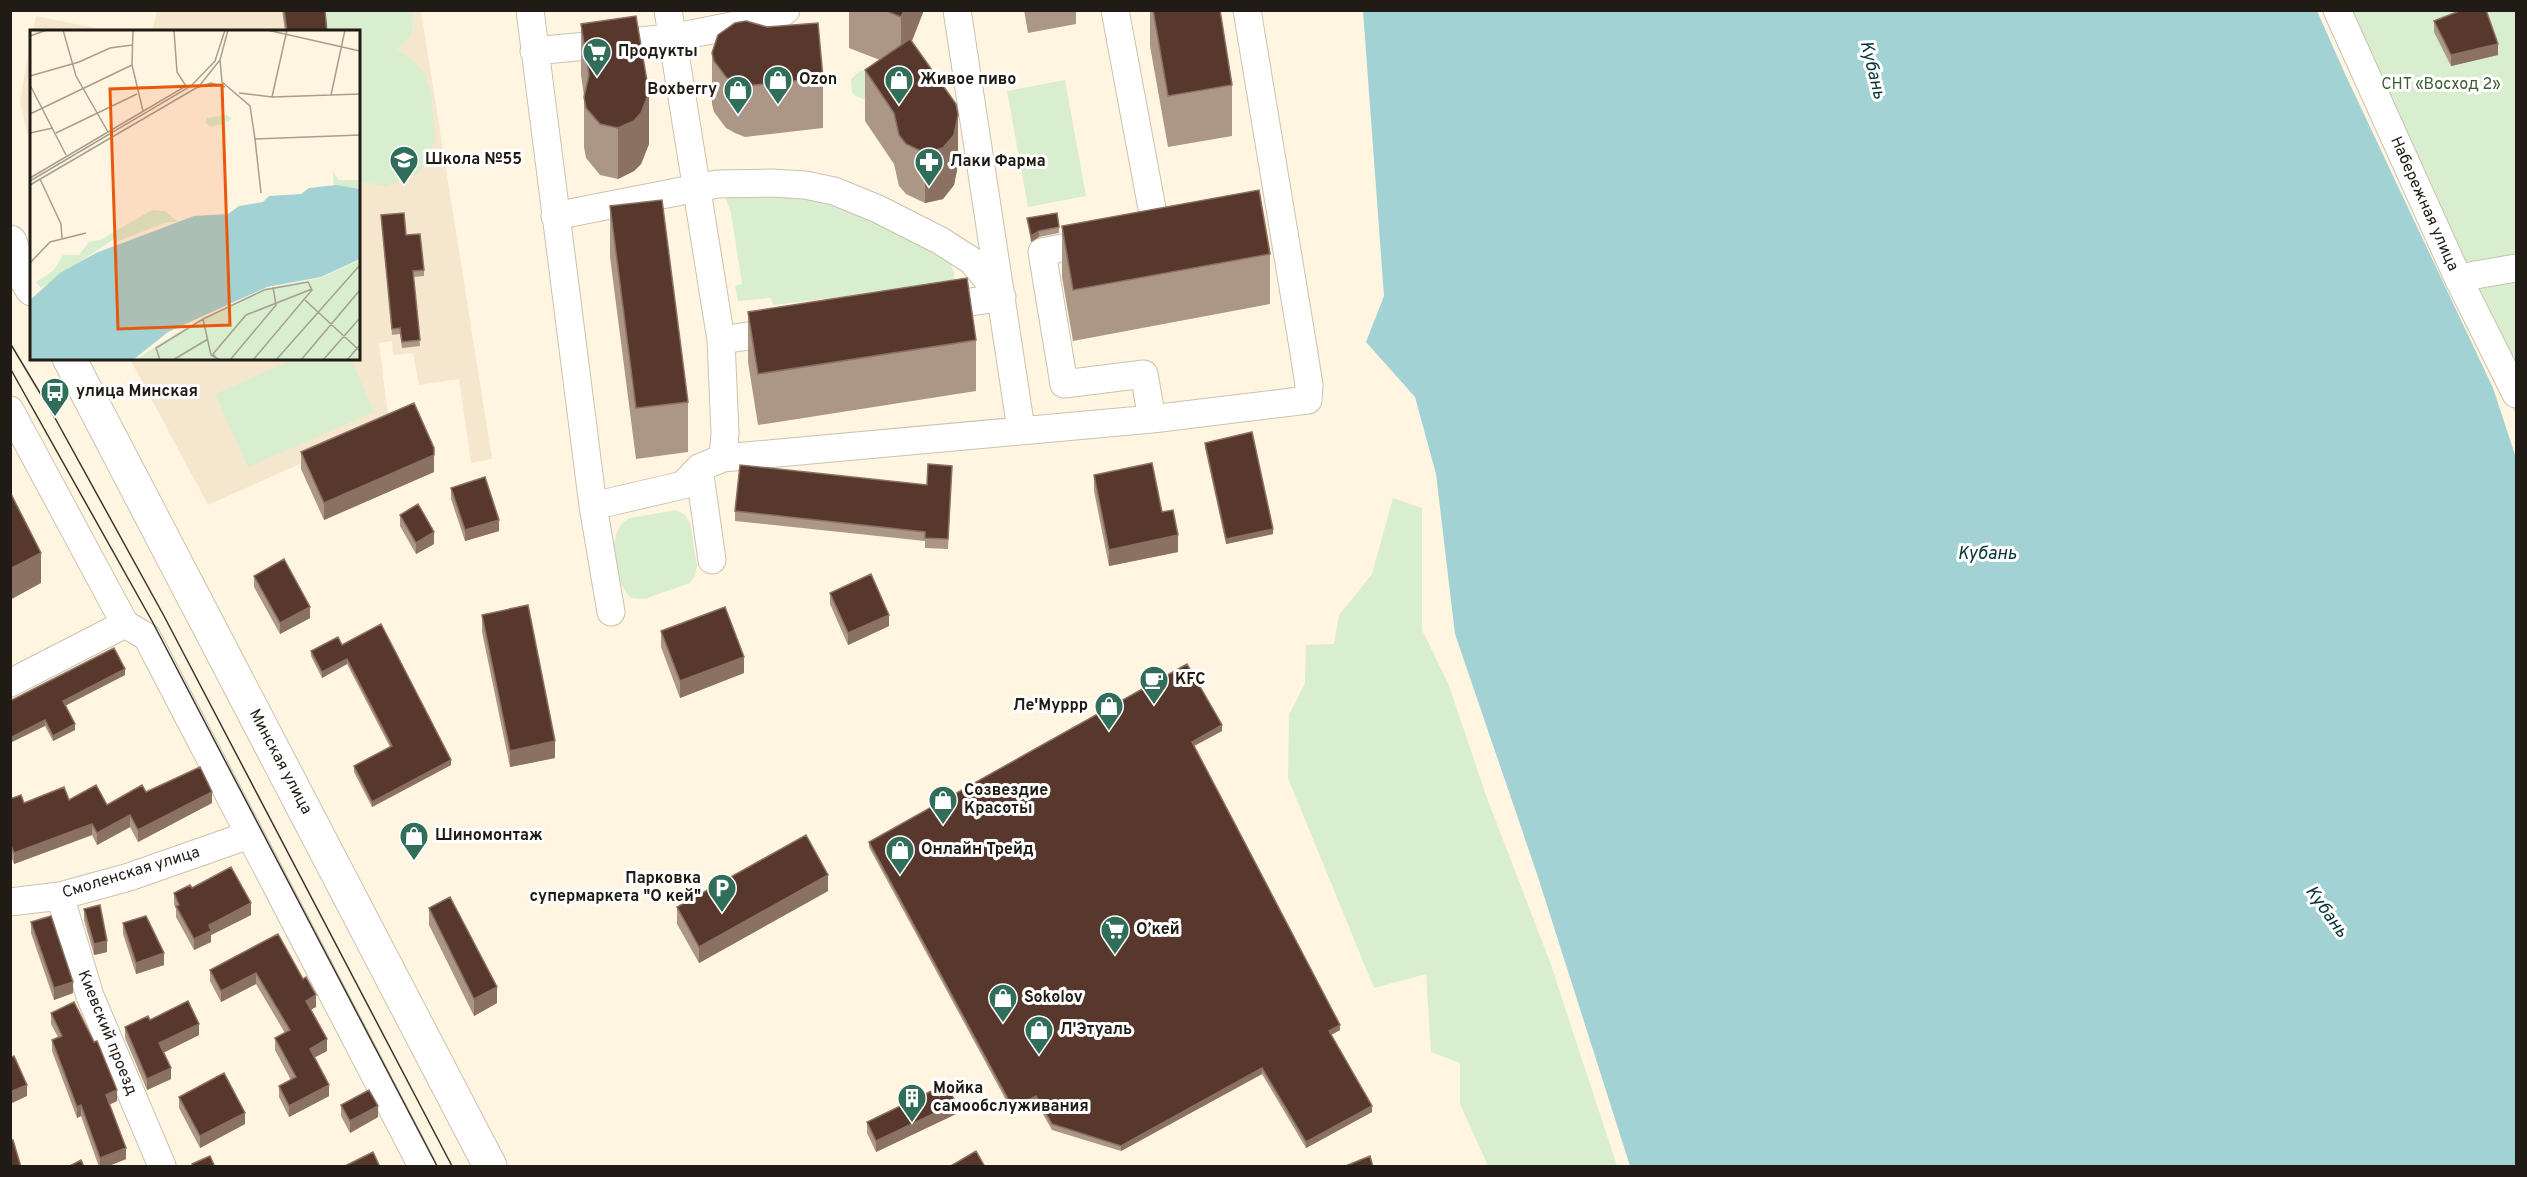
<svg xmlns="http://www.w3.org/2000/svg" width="2527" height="1177" viewBox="0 0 2527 1177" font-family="Overpass,sans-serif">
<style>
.built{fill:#f5e7cd}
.green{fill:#d8eecf}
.water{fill:#a2d2d3}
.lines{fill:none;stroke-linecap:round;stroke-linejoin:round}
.minor-casing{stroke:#cbc2af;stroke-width:29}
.major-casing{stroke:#cbc2af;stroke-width:35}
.minor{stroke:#fff;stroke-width:27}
.major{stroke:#fff;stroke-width:33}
.tram{stroke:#3b362e;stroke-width:1.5}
.wall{fill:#ac9686}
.shaded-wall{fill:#8a7162}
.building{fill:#58382c;stroke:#8a7162;stroke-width:1.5}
.labels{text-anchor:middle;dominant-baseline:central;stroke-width:6;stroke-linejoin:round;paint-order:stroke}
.poi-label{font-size:16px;font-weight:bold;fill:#201c15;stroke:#fff;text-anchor:start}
.park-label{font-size:16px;fill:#405f31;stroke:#fff}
.street-label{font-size:16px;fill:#201c15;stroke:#fff}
.water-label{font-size:18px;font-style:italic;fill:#043436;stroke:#fff}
.inset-road{fill:none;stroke:#a69e8f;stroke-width:1.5}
.view{fill:#e8590c;fill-opacity:0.15;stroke:#e8590c;stroke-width:3}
.inset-edge{fill:none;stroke:#201c15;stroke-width:3}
</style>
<rect width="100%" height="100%" fill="#fff5e1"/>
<path class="built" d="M157,11H421L492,459L471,463L459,379L419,385L413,353L393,355L392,341L379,343L389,424L208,505L130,359L358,358V32L152,31Z
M36,16L111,31H33Z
M31,39V150L20,101Z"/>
<path class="green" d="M324,11H414L411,37L396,49L410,58L424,71L431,91L435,141L419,173L386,186L359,181L358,32L327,31Z
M2325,11H2516V415L2440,259Z
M867,70V100L855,96L852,92L851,79L860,71Z
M1065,80L1086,196L1028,207L1007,91Z
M731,189L854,205L949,261L954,272V279L947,285L773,305L771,298L738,301L735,286L742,284L731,213L723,191Z
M297,358L351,359L374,412L248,467L215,394Z
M1393,498L1422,508V630L1448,683L1487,798L1550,962L1617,1166H1488L1460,1104V1063L1431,1052L1426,974L1374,988L1288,778L1289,715L1305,683L1306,645L1334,644L1339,615L1372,574Z
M677,510L685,515L690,523L697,566L695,576L690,583L644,599L631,598C614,583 604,528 630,518Z"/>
<path class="water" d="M1363,11H2317L2346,76L2493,388L2516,458V1166H1630L1538,877L1455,634L1436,474L1415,397L1366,342L1384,296Z"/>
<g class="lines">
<g class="minor-casing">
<path id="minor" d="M530,10L593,506L611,612
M668,10L721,340L725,433L723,458
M957,10L1021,429
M1115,10L1156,230
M2337,10L2458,278L2516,394
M534,51L671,38L777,17L786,10
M555,216L717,184L771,183L805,185L834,191L878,209L941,241L972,261L1002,297L934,308
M1098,241L1042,252L1064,384L1144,374L1152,419
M2458,278L2516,268
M721,340L783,331
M10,410L125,624L147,637L422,1166
M699,468L712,560
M593,506L683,485L699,468L723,458L1152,419L1308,400L1309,385L1303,347L1247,10
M10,683L125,624
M60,896L90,996L162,1166
M10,902L60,896L129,877L249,835"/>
</g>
<g class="major-casing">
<path id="major" d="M10,242L20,269L32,289
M69,358L490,1166"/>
</g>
<use href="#minor" class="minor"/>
<use href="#major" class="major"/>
<path class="tram" d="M10,343L55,418L164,616L452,1166
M10,368L152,621L437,1166"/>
</g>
<path class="wall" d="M282,10H325L327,32H285Z
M849,10H924L912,41L958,165L954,185L943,199L925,203L906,194L899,186L894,164L865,121V70L880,60L849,48Z
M1024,10H1076V24L1028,33Z
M1150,10H1220L1232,85V136L1168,147L1150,46Z
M2434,21L2498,55L2451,66L2434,32Z
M581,24L649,144L641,164L634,171L618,179L600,175L586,158L584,147V96L581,75Z
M712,53L823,78V128L745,137L735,133L726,128L714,112L712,104Z
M610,206L688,402V452L636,459L610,257Z
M381,215L406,235L424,270V276L413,277L420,346L402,348L400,334L392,335Z
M1027,218L1059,227V233L1039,237L1031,242Z
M1062,226L1270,254V304L1073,341L1062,277Z
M748,312L976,340V391L758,425L748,362Z
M1205,443L1273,534L1226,544L1205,448Z
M301,452L434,472L324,520L301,469Z
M952,466L948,549L925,548V541L735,521V511L927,485Z
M1094,475L1162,512L1178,552L1109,566L1094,491Z
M451,488L499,531L465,541L451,499Z
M400,515L434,544L416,554L400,526Z
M254,576L310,618L280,634L254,587Z
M830,593L889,626L848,645L830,604Z
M482,615L555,758L510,767L482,632Z
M661,631L744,673L680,698L661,647Z
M342,645L451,765L372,807L354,772V766L390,747L347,664L322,678L311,656V651Z
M125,675L66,705L75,730L53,741L45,726L10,701Z
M1222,731L1194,746L1340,1030L1331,1035L1372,1112L1306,1148L1262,1074L1121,1151L1052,1130L1036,1102L1013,1113L869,847V842Z
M146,792L212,803L138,842L130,827L97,845L92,835L14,864L10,854V799L24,803L69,800L107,805Z
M192,888L251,915L211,935V942L194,950L176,917V909L174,904V893Z
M828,891L699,963L677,924V907Z
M429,908L497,1003L474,1016L429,925Z
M84,909L107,952L94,955L84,920Z
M31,922L73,993L54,1000L31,933Z
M123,923L164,965L136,974L123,934Z
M278,934L316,1007L311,1009L327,1051L314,1057L329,1096L289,1117L279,1097V1086L291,1080L275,1050V1038L285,1033L256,984L221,1002L210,981V970Z
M51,1013L117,1101L109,1105L126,1159L106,1167H99L81,1116L77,1118L52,1051V1040L58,1037L51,1024Z
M150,1020L199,1035L164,1052L171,1079L147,1090L125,1038V1027Z
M179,1097L245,1124L200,1148L179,1108Z
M341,1105L378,1117L350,1133L341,1116Z
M956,1114L876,1152L867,1133V1122Z"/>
<path class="shaded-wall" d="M904,10H924L901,68V17Z
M2498,44V55L2451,66V55Z
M649,93V144L641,164L634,171L618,179V128Z
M958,115V165L954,185L943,199L925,203V153Z
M1039,231V237L1031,242V236Z
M434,455V472L324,520V503Z
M499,520V531L465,541V530Z
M1273,529V534L1226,544V539Z
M434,532V544L416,554V543Z
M1178,535V552L1109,566V550Z
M41,553V583L10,600V569Z
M310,607V618L280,634V623Z
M889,615V626L848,645V633Z
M744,657V673L680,698V681Z
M347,659V664L322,678V672Z
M125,669V675L63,707V701Z
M45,720V726L10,743V738Z
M75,724V730L53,741V736Z
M1222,725V731L1192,747V742Z
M555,741V758L510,767V751Z
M451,760V765L372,807V802Z
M212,792V803L138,842V830Z
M130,815V827L97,845V833Z
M92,824V835L14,864V853Z
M828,875V891L699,963V947Z
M251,903V915L211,935V942L194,950V939L209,925Z
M107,941V952L94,955V944Z
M164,953V965L136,974V963Z
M256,973V984L221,1002V991Z
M73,982V993L54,1000V988Z
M497,987V1003L474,1016V999Z
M316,995V1007L306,1012V1001Z
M199,1024V1035L159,1055V1043Z
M1340,1025V1030L1329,1036V1031Z
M327,1039V1051L310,1060V1049Z
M171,1068V1079L147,1090V1079Z
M1262,1068V1074L1121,1151V1146Z
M27,1085V1096L10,1104V1092Z
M329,1085V1096L289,1117V1106Z
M117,1090V1101L106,1106V1095Z
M1036,1096V1102L1013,1113V1108Z
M956,1103V1114L876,1152V1141Z
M81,1105V1116L77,1118V1107Z
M378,1106V1117L350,1133V1121Z
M1372,1106V1112L1306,1148V1142Z
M245,1113V1124L200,1148V1136Z
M126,1148V1159L106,1167H100V1158Z"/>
<path class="building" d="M284,10H325L327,32H287Z
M884,10H904L901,17Z
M1153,10H1220L1232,85L1168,96Z
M2462,10H2486L2498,44L2451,55L2434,21Z
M636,16L649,93L641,113L634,121L618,128L600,124L586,108L584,97L589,75L581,24Z
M746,21L767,27L818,23L823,78L745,86L735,83L726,77L714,61L712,53L718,35L735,23Z
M910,39L956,104L958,115L954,135L943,148L925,153L906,144L899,135L894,113L865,70Z
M1259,190L1270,254L1073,290L1062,226Z
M662,200L688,402L636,408L610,206Z
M404,213L406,235L420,234L424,270L413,271L420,340L402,342L400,328L392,329L381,215Z
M1057,213L1059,227L1039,231L1031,236L1027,218Z
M967,278L976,340L758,374L748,312Z
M414,403L434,448V455L324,503L301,452Z
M1252,432L1273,529L1226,539L1205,443Z
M1152,463L1162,512L1173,510L1178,535L1109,550L1094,475Z
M928,464L952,466L948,539L925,538V532L735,511L740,465L927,485Z
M485,477L499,520L465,530L451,488Z
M10,492L41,553L10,569Z
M418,504L434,532L416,543L400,515Z
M284,559L310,607L280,623L254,576Z
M871,574L889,615L848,633L830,593Z
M528,605L555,741L510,751L482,615Z
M725,607L744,657L680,681L661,631Z
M381,624L451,760L372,802L354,766L392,746L347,659L322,672L311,651L338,637L342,645Z
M114,648L125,669L63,701L75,724L53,736L45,720L10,738V701Z
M1187,664L1222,725L1192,742L1340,1025L1329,1031L1372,1106L1306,1142L1262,1068L1121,1146L1052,1124L1036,1096L1013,1108L869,842Z
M200,767L212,792L138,830L130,815L97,833L92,824L14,853L10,843V799L21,795L24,803L64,787L69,800L96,785L107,805L142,785L146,792Z
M806,835L828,875L699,947L677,907Z
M231,867L251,903L209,925L211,931L194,939L176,906L179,905L174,893L190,885L192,888Z
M450,897L497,987L474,999L429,908Z
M100,905L107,941L94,944L84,909Z
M51,916L73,982L54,988L31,922Z
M146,916L164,953L136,963L123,923Z
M278,934L303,979L306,977L316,995L306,1001L327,1039L310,1049L329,1085L289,1106L279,1086L296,1077L275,1038L290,1030L256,973L221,991L210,970Z
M188,1001L199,1024L159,1043L171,1068L147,1079L125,1027L148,1016L150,1020Z
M74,1002L94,1042L97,1041L117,1090L106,1095L126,1148L100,1158L81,1105L77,1107L52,1040L62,1036L51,1013Z
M14,1056L27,1085L10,1092V1058Z
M224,1073L245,1113L200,1136L179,1097Z
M946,1084L956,1103L876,1141L867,1122Z
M369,1090L378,1106L350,1121L341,1105Z
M10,1140H13L21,1167H10Z
M976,1151L985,1167H949Z
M373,1152L380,1167H343Z
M210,1156L215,1167H193L192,1164Z
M1370,1156L1373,1167H1343Z
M81,1160L84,1167H68Z"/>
<defs>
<g id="supermarket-pin" transform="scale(1.5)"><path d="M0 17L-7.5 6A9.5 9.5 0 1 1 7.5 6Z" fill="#306e5a" stroke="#fff"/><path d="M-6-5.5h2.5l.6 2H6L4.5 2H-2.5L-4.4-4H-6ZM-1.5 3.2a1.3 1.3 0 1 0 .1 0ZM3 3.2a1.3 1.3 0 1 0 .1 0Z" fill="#fff"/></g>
<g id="shop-pin" transform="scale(1.5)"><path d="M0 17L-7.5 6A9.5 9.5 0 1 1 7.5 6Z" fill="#306e5a" stroke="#fff"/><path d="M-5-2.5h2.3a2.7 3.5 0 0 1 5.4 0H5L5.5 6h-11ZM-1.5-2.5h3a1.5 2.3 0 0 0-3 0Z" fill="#fff"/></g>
<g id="school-pin" transform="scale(1.5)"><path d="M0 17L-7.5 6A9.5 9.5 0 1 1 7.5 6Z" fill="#306e5a" stroke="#fff"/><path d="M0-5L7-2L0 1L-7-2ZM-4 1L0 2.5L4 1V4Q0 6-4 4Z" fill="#fff"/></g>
<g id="pharmacy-pin" transform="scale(1.5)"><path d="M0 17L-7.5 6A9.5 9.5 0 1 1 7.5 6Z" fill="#306e5a" stroke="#fff"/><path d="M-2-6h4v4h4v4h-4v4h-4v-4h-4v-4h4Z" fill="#fff"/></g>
<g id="bus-pin" transform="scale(1.5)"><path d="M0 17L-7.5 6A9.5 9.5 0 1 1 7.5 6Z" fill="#306e5a" stroke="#fff"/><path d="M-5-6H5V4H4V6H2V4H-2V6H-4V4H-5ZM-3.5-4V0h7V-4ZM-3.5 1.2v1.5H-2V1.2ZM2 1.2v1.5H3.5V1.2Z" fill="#fff"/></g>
<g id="cafe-pin" transform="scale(1.5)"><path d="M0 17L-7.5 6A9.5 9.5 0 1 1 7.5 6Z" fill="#306e5a" stroke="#fff"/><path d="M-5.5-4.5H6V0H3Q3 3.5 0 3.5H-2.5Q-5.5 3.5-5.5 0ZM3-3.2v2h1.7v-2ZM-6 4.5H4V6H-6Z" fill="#fff"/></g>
<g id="parking-pin" transform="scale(1.5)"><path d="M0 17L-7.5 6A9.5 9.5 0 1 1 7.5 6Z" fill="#306e5a" stroke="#fff"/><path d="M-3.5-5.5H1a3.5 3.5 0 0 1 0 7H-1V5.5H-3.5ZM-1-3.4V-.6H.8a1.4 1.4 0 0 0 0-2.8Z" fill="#fff"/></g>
<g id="building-pin" transform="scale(1.5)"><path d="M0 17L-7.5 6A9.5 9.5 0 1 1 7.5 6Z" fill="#306e5a" stroke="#fff"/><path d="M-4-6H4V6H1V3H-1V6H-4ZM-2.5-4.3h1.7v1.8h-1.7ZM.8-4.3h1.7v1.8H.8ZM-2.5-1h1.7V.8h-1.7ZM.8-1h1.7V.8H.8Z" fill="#fff"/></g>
</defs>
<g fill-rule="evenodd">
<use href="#supermarket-pin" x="597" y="52"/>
<use href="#shop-pin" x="778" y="80"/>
<use href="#shop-pin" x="899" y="80"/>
<use href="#shop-pin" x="738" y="90"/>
<use href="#school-pin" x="404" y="160"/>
<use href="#pharmacy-pin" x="929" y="162"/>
<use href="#bus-pin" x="55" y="392"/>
<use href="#cafe-pin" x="1154" y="680"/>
<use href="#shop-pin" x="1109" y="706"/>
<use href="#shop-pin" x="943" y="800"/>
<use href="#shop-pin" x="414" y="836"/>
<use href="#shop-pin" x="900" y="850"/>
<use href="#parking-pin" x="722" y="888"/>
<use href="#supermarket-pin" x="1115" y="930"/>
<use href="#shop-pin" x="1003" y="998"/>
<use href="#shop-pin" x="1039" y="1030"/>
<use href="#building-pin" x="912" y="1098"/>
</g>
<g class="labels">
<g class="poi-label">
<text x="618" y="52">Продукты</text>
<text x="799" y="80">Ozon</text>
<text x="920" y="80">Живое пиво</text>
<text x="717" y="90" text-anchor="end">Boxberry</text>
<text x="425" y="160">Школа №55</text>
<text x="950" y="162">Лаки Фарма</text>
<text x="76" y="392">улица Минская</text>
<text x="1175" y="680">KFC</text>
<text x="1088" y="706" text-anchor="end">Ле'Муррр</text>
<text x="964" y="791">Созвездие<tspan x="964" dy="18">Красоты</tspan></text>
<text x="435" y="836">Шиномонтаж</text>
<text x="921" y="850">Онлайн Трейд</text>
<text x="701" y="879" text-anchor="end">Парковка<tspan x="701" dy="18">супермаркета "О кей"</tspan></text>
<text x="1136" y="930">О’кей</text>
<text x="1024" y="998">Sokolov</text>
<text x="1060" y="1030">Л'Этуаль</text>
<text x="933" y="1089">Мойка<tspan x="933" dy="18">самообслуживания</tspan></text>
</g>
<g class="park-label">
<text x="2441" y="85">СНТ «Восход 2»</text>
</g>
<g class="street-label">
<text transform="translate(2424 204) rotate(66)">Набережная улица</text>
<text transform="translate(280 762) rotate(62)">Минская улица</text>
<text transform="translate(131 873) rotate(-17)">Смоленская улица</text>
<text transform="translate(107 1033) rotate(68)">Киевский проезд</text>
</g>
<g class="water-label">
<text transform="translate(1872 70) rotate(76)">Кубань</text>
<text x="1987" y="554">Кубань</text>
<text transform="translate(2326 912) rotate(54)">Кубань</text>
</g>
</g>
<g transform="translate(30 30)">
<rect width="330" height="330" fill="#fff5e1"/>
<path d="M197,85L202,89L193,94L180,97L175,92L177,88ZM303,142L309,150H330V158L304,157ZM122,180L135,181L148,192H137L86,212L84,209L11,258L6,252L24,240L33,225H49L59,212L70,210ZM330,230V330H105L145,304L236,258L291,248Z" fill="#d8eecf"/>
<path d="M306,155L330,159V229L291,247L237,257L138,302L103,330H0V270L30,243L66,223L164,186L198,184L209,176L233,172L239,166L271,164L279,158Z" fill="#a2d2d3"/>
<path class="inset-road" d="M33,0L46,46L78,102M103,0L102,35L113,81M237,0L330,21M0,6L17,0M190,30L192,52L220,76L225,109L330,105M0,46L49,32L80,18L102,15M0,55L36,125M170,55L190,30L198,0M209,63L242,67L330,64M301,65L315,0M242,67L257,0M0,84L102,35M0,103L23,98M26,103L107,64M225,109L231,163M0,148L156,56L147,42L144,0M10,149L31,194L32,208M0,151L161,56L185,31L195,0M0,155L166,58L181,53L195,57M0,233L20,212L56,203M275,270L330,321M173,289L181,325L190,330M186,328L183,324L216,285L282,259M130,330L126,318L173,289L234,260L278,252L282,260L223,330M143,330L178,309M200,330L246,275L243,257M246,330L330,235M271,330L330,260M293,330L330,288M317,330L330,315"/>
<path class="view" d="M192,55L200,295L88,299L80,59Z"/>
<rect width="330" height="330" class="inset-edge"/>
</g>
<rect width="2527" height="1177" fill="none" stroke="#201c15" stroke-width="24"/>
</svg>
